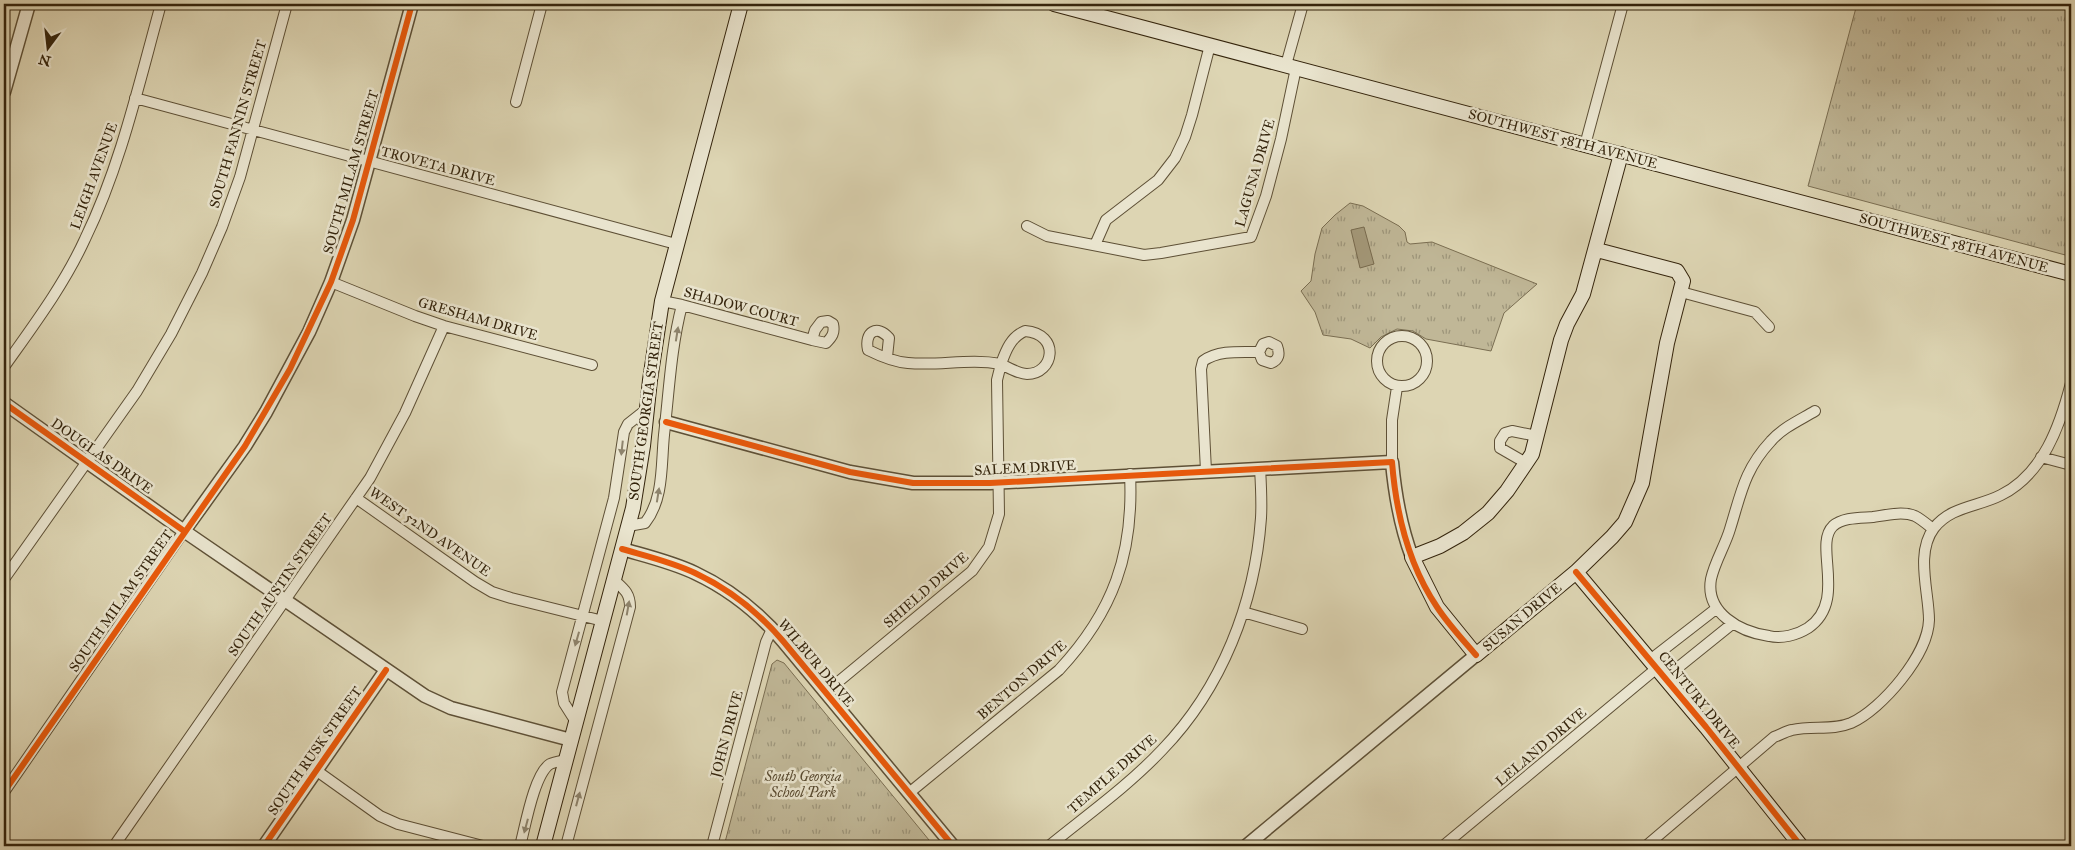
<svg xmlns="http://www.w3.org/2000/svg" width="2075" height="850" viewBox="0 0 2075 850" font-family="'IM FELL Great Primer',serif">
<style>
.park{fill:url(#park-tufts);stroke:#7a6e52}
.water{fill:#a4997a;stroke:#776a4e}
.lines{fill:none;stroke-linecap:round;stroke-linejoin:round}
.minor-casing{stroke:#5e5036;stroke-width:12}
.tertiary-casing{stroke:#5e5036;stroke-width:15}
.secondary-casing{stroke:#34240c;stroke-width:16}
.minor{stroke:#e9e4ce;stroke-width:10}
.tertiary{stroke:#e9e4ce;stroke-width:12}
.secondary{stroke:#e9e4ce;stroke-width:14}
.cycleway-casing{stroke:#e9e4ce;stroke-width:9}
.cycleway{stroke:#e8590c;stroke-width:6}
.oneway{fill:#8e846d}
.labels{text-anchor:middle;dominant-baseline:central;stroke-width:5;stroke-linejoin:round;paint-order:stroke}
.street-label{font-size:14px;fill:#34240c;stroke:#e9e4ce}
.park-label{font-size:14px;font-style:italic;fill:#57492f;stroke:#e9e4ce}
</style>
<defs>
<pattern id="park-tufts" width="24" height="20" patternUnits="userSpaceOnUse" patternTransform="scale(1.25)"><rect width="24" height="20" fill="#c0b797"/><path d="M3 7l-1-3M5 7V3M7 7l1-3M15 17l-1-3M17 17v-4M19 17l1-3" fill="none" stroke="#9d957a"/></pattern>
</defs>
<rect width="100%" height="100%" fill="#ddd5b3"/>
<filter id="stains"><feTurbulence type="fractalNoise" baseFrequency=".004" numOctaves="4"/><feColorMatrix values="0 0 0 0 .2 0 0 0 0 .09 0 0 0 0 .02 0 0 0 .5 -.17"/></filter>
<radialGradient id="worn" r=".72"><stop offset=".6" stop-color="#630" stop-opacity="0"/><stop offset="1" stop-color="#630" stop-opacity=".3"/></radialGradient>
<path class="park" d="M1857,4H2071V247L2069,256L1808,186Z
M1350,203L1363,206L1399,226L1405,232L1407,242L1410,244L1432,242L1537,284L1504,313L1491,351L1426,339L1413,331L1397,329L1381,337L1370,348L1351,339L1323,335L1315,312L1301,291L1311,281L1315,254L1322,228L1335,215Z
M777,660L784,663L929,840L921,846H724L772,664Z"/>
<path class="water" d="M1364,227L1374,264L1360,268L1351,230Z"/>
<g class="lines">
<g class="minor-casing">
<path id="minor" d="M1286,65L1303,4
M135,98L676,244
M516,102L542,4
M1585,145L1623,4
M1027,226L1047,236L1144,255L1161,253L1251,237L1266,196L1281,139L1296,68
M1095,245L1106,220L1158,180L1175,158L1185,137L1192,115L1210,45
M331,282L415,316L444,326L592,365
M1681,292L1755,312L1769,327
M662,301L682,305L812,340L826,343C832,337 835,333 833,324L828,321L821,322L815,330L812,340
M1025,331C1061,334 1054,374 1027,374C1019,374 1009,368 1001,364C1006,350 1011,337 1025,331Z
M1377 361a25 25 0 1 1 50 0a25 25 0 1 1-50 0Z
M4,367C33,326 64,285 85,239C121,165 139,83 161,4
M1815,411C1800,420 1782,428 1771,441C1744,470 1741,494 1730,529C1725,546 1715,561 1711,579C1705,613 1740,632 1769,636C1782,639 1797,635 1808,628C1848,601 1813,545 1833,526C1843,517 1861,518 1873,517C1886,515 1903,511 1915,516C1921,519 1928,525 1933,529
M2041,457L2071,465
M1392,462V420L1397,387
M1526,463L1500,448V441L1505,433L1512,431L1537,436
M1206,471L1201,369L1203,361C1219,350 1239,352 1259,352L1262,360L1271,363C1279,360 1280,354 1277,346L1269,342L1263,344L1259,352
M356,498L475,582L492,592L511,598L603,621
M628,526L645,523C664,499 661,465 664,435C669,392 671,347 682,305
M4,579L137,391L171,334L202,273L222,227L240,177L287,4
M1243,612L1302,629
M1650,660L1717,608
M1665,678L1732,624
M826,692L972,571L989,547L999,514L997,380L1001,364C969,358 940,366 908,363C895,362 880,356 868,350C864,332 877,324 889,338L887,357
M576,722L564,703L562,692L614,498L624,432L628,424L647,409
M317,771L380,816L398,824L483,846
M4,792L184,531
M909,793L1059,670C1113,612 1134,554 1130,474
M114,846L370,478L405,413L444,326
M520,846C525,828 534,774 550,764C554,762 561,761 566,760
M566,846L630,607C630,593 624,589 614,580
M712,846L766,642L772,629
M1049,846C1087,815 1128,786 1162,750C1222,688 1255,603 1261,518C1262,501 1261,485 1260,468
M1443,846L1657,668
M1646,846L1774,737C1780,735 1786,731 1792,730C1812,725 1832,731 1851,723C1882,709 1928,655 1929,620C1929,592 1915,553 1934,528C1951,506 1978,507 2001,495C2043,474 2060,426 2071,383"/>
</g>
<g class="tertiary-casing">
<path id="tertiary" d="M4,92L29,4
M4,403L184,531L425,696L451,708L571,740
M666,422L850,472L913,483H990L1392,462C1395,495 1400,525 1412,557
M184,531L245,446L266,412L309,332L331,282L353,220L412,4
M622,549C646,556 672,562 695,573C729,589 759,613 783,641L953,846
M264,846L386,670
M1246,846L1476,655"/>
</g>
<g class="secondary-casing">
<path id="secondary" d="M1054,4L2071,274
M1597,250L1677,271L1683,281L1667,343L1642,483L1625,522L1612,537L1576,572L1476,655L1437,607L1412,557L1440,546L1463,533L1488,513L1507,491L1526,463L1532,454L1561,340L1567,324L1583,294L1621,154
M1576,572L1706,727L1801,846
M543,846L633,508L643,446L650,380L662,301L741,4"/>
</g>
<use href="#minor" class="minor"/>
<use href="#tertiary" class="tertiary"/>
<use href="#secondary" class="secondary"/>
<g class="cycleway-casing">
<path id="cycleway" d="M4,403L184,531
M666,422L850,472L913,483H990L1392,462C1396,513 1408,564 1437,607C1448,624 1463,640 1476,655
M622,549C646,556 672,562 695,573C729,589 759,613 783,641L953,846
M1576,572L1706,727L1801,846
M4,792L245,446L290,369L331,282L353,220L412,4
M264,846L386,670"/>
</g>
<use href="#cycleway" class="cycleway"/>
</g>
<defs><path id="oneway-solid" d="M-6-.8H1V-3.2L6.5 0L1 3.2V.8H-6Z" transform="scale(1.25)"/></defs>
<g class="oneway">
<use href="#oneway-solid" transform="translate(677 334) rotate(-81)"/>
<use href="#oneway-solid" transform="translate(622 448) rotate(96)"/>
<use href="#oneway-solid" transform="translate(658 495) rotate(-81)"/>
<use href="#oneway-solid" transform="translate(628 608) rotate(-80)"/>
<use href="#oneway-solid" transform="translate(577 639) rotate(106)"/>
<use href="#oneway-solid" transform="translate(578 799) rotate(-75)"/>
<use href="#oneway-solid" transform="translate(526 826) rotate(105)"/>
</g>
<g class="labels">
<g class="street-label">
<text transform="translate(238 124) rotate(-74)">SOUTH FANNIN STREET</text>
<text transform="translate(1563 139) rotate(15)">SOUTHWEST 58TH AVENUE</text>
<text transform="translate(438 166) rotate(15)">TROVETA DRIVE</text>
<text transform="translate(351 172) rotate(-74)">SOUTH MILAM STREET</text>
<text transform="translate(1255 173) rotate(-74)">LAGUNA DRIVE</text>
<text transform="translate(94 176) rotate(-70)">LEIGH AVENUE</text>
<text transform="translate(1954 243) rotate(15)">SOUTHWEST 58TH AVENUE</text>
<text transform="translate(741 307) rotate(15)">SHADOW COURT</text>
<text transform="translate(478 319) rotate(16)">GRESHAM DRIVE</text>
<text transform="translate(646 411) rotate(-82)">SOUTH GEORGIA STREET</text>
<text transform="translate(102 456) rotate(35)">DOUGLAS DRIVE</text>
<text transform="translate(1025 468) rotate(-3)">SALEM DRIVE</text>
<text transform="translate(430 532) rotate(35)">WEST 52ND AVENUE</text>
<text transform="translate(280 585) rotate(-55)">SOUTH AUSTIN STREET</text>
<text transform="translate(926 590) rotate(-41)">SHIELD DRIVE</text>
<text transform="translate(121 601) rotate(-55)">SOUTH MILAM STREET</text>
<text transform="translate(1522 617) rotate(-40)">SUSAN DRIVE</text>
<text transform="translate(816 663) rotate(50)">WILBUR DRIVE</text>
<text transform="translate(1022 680) rotate(-41)">BENTON DRIVE</text>
<text transform="translate(1699 700) rotate(51)">CENTURY DRIVE</text>
<text transform="translate(727 734) rotate(-75)">JOHN DRIVE</text>
<text transform="translate(1541 747) rotate(-40)">LELAND DRIVE</text>
<text transform="translate(315 751) rotate(-55)">SOUTH RUSK STREET</text>
<text transform="translate(1112 774) rotate(-41)">TEMPLE DRIVE</text>
</g>
<g class="park-label">
<text x="803" y="776">South Georgia<tspan x="803" dy="16">School Park</tspan></text>
</g>
</g>
<rect width="2075" height="850" fill="none" stroke="#ddd5b3" stroke-width="20"/>
<rect x="5" y="5" width="2065" height="840" fill="none" stroke="#34240c" stroke-width="2.5"/>
<rect x="10" y="10" width="2055" height="830" fill="none" stroke="#34240c"/>
<g transform="translate(48 48) rotate(195)" stroke="#e9e4ce" stroke-width="4" paint-order="stroke">
<path d="M0-4L9 19L0 12L-9 19Z" fill="#34240c"/>
<text y="-8" font-size="14" font-weight="bold" text-anchor="middle" fill="#34240c">N</text>
</g>
<rect width="100%" height="100%" filter="url(#stains)"/>
<rect width="100%" height="100%" fill="url(#worn)"/>
</svg>
